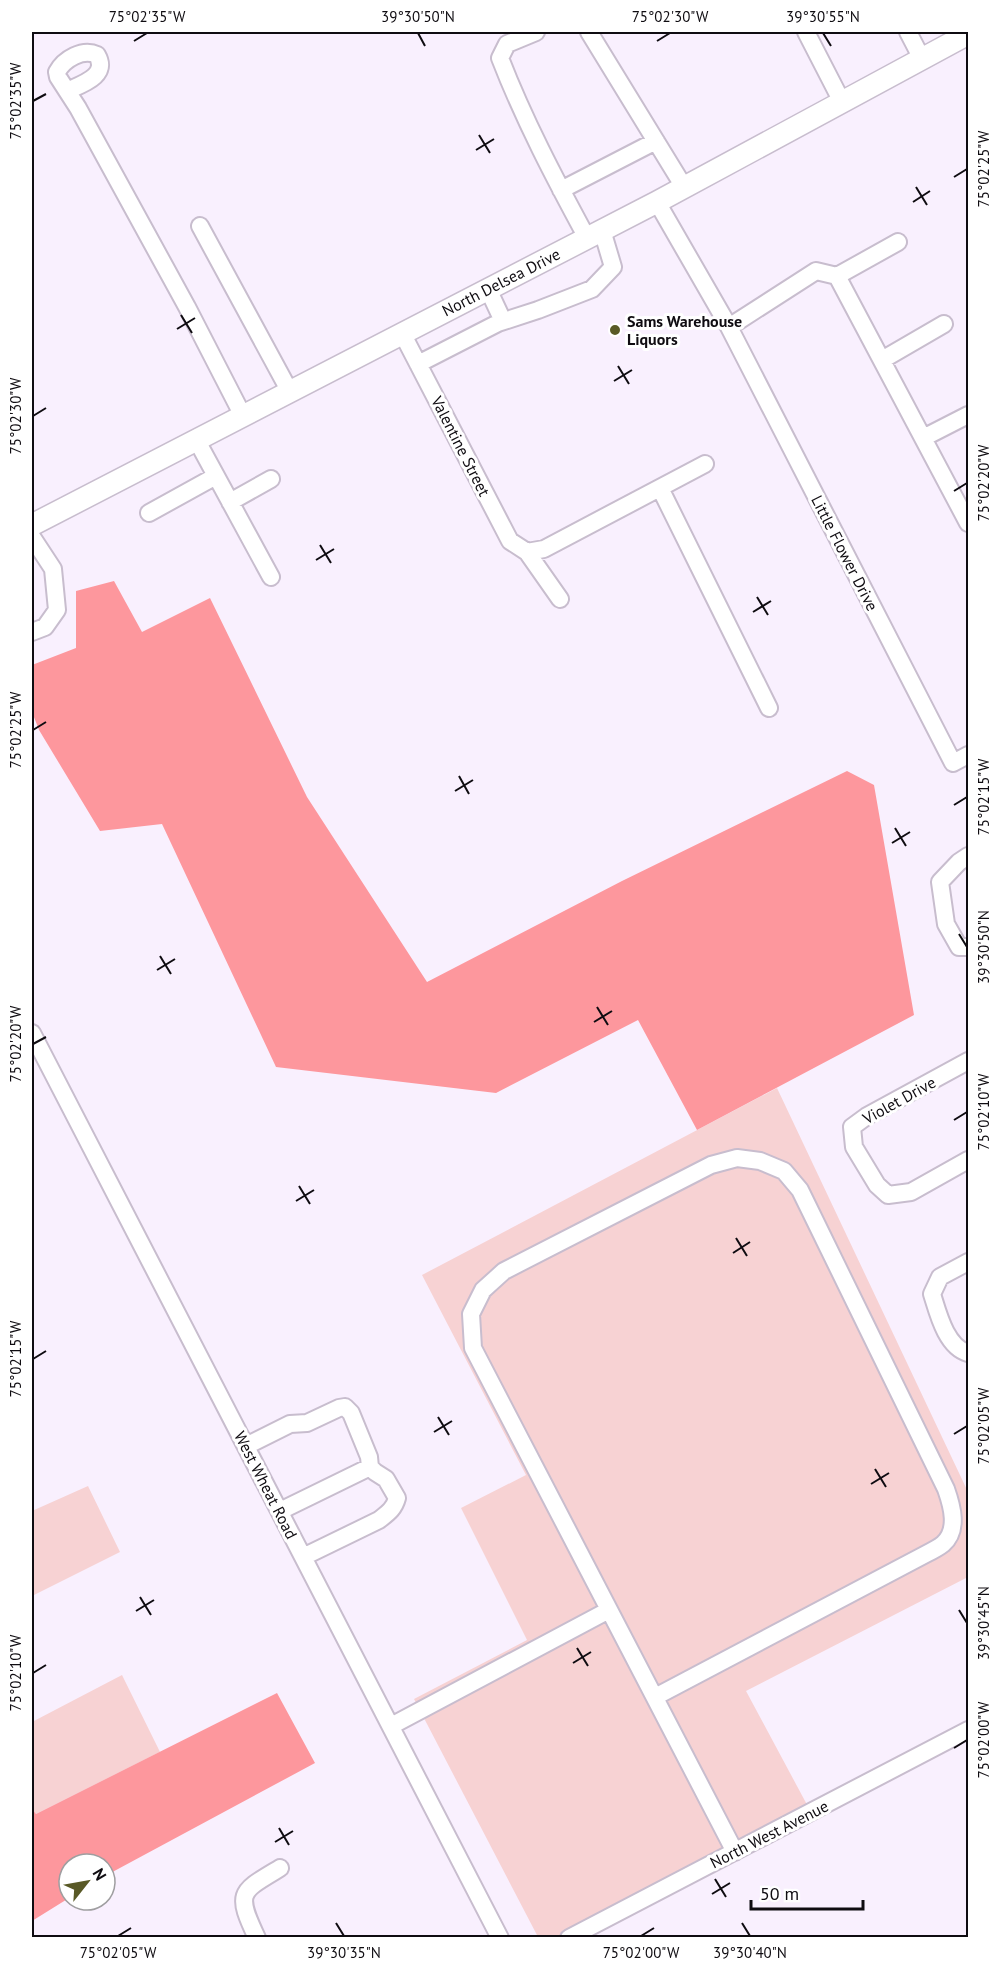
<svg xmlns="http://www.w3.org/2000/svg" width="1000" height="1969" viewBox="0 0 1000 1969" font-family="'PT Sans',sans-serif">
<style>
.green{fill:#f7d2d3}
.forest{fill:#fd979d}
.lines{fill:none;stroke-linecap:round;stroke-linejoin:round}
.minor-casing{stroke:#c8bdce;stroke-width:20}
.major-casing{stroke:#c8bdce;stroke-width:24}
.minor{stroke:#fff;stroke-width:16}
.major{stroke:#fff;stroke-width:21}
.ticks{fill:none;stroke:#0f0c11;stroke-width:2}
.poi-dot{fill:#595926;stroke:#fff;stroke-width:2}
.labels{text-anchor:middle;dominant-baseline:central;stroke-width:6;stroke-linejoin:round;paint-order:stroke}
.street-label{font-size:16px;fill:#0f0c11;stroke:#fff}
.poi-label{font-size:16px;font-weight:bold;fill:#0f0c11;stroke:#fff;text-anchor:start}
.neatline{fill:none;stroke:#0f0c11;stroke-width:2}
.ticks-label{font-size:15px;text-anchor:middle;fill:#0f0c11}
</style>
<rect width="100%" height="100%" fill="#f9f0fe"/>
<path class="green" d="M777,1088L968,1492V1577L746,1691L812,1814L574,1937H538L414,1699L527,1640L461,1508L526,1475L422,1275Z
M88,1486L120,1552L32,1596V1511Z
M122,1675L160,1752L36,1814L32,1809V1722Z"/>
<path class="forest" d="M114,581L142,632L210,598L307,797L427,982L622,881L847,771L874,785L914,1015L697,1130L638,1020L496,1093L276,1067L162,824L100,831L39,730L32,712V665L76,648V591Z
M277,1693L315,1763L105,1876V1864H69V1898L32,1921V1809L36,1814Z"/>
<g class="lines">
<g class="minor-casing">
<path id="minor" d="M536,32L507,44L500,58C524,120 555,179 587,238
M589,32L684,187
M806,32L842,102
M908,32L922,59
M67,91C82,84 109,76 97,55C83,48 64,59 57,72L58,77L78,108L187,307L243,416
M561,190L656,141
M657,202L729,327L953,763L968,755
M200,226L290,392
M837,276L898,242
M488,289L503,321
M729,327L816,271L837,276L968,523
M402,333L510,541L527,552L544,549L705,464
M882,360L944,324
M418,364L498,323L538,310L592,289L613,267L602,230
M923,438L968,415
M196,439L271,577
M660,488L769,708
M230,502L271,479
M149,513L216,476
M32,537L53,569L57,610L45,627L32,632
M527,552L560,599
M968,856L959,862L940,882L946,924L959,947H968
M32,1033L500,1938
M968,1061L867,1116L852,1127L854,1147L877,1185L888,1195L911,1192L968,1160
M968,1262L940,1277L932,1294C938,1313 946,1347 968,1353
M246,1446L290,1424L307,1423L339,1408L345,1407L351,1413L369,1457L370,1467L375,1472L386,1479L397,1498C394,1509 388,1513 379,1520L303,1557
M280,1511L370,1467
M655,1697L926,1554C932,1551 938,1548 943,1544C959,1530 952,1506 946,1489L800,1190L784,1171L760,1161L737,1158L711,1165L504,1271L483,1290L471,1314L473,1348L735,1852
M391,1726L609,1610
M257,1938C235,1892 240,1892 280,1868
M569,1938L968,1730"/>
</g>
<g class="major-casing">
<path id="major" d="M32,525L657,202L968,34"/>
</g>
<use href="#minor" class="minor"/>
<use href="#major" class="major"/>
</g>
<path class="ticks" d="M418,33L425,46M823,33L831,46M134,41L147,33M657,41L670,33M33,101L46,94M479,135L490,153M476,150L494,139M954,177L967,169M916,187L927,205M913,202L930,191M181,315L192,333M177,329L195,318M618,366L629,384M614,381L632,370M33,416L46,408M954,491L967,483M320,545L331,563M316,560L334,549M757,597L768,615M753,612L771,601M33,730L46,722M459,776L469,794M455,791L473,780M954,805L967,797M895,828L906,846M892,843L910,832M959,934L967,947M160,956L171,974M157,970L175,959M597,1007L608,1025M594,1022L612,1011M33,1044L46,1037M954,1120L967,1112M299,1186L310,1204M296,1201L314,1190M736,1238L747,1256M733,1253L750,1242M33,1359L46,1351M438,1417L449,1435M434,1432L452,1421M954,1434L967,1426M875,1469L886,1487M871,1484L889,1473M140,1597L151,1615M959,1610L967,1623M136,1611L154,1600M577,1648L588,1666M573,1663L591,1652M33,1673L46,1665M954,1748L967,1740M279,1828L289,1845M275,1842L293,1831M715,1879L726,1897M712,1894L730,1883M336,1923L344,1936M742,1923L750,1936M118,1936L131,1928M641,1936L654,1928"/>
<circle class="poi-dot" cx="615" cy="330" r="6"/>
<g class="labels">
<g class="street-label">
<text transform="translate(501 282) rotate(-27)">North Delsea Drive</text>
<text transform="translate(461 446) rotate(63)">Valentine Street</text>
<text transform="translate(845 553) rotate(63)">Little Flower Drive</text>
<text transform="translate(899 1100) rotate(-29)">Violet Drive</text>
<text transform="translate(266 1485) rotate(63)">West Wheat Road</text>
<text transform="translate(769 1834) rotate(-27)">North West Avenue</text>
</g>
<g class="poi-label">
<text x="627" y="321">Sams Warehouse<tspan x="627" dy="18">Liquors</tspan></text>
</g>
</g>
<rect width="1000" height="1969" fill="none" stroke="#ffffff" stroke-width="66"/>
<g transform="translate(87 1882) rotate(59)"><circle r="28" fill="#ffffff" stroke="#9f9ea0" stroke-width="1.5"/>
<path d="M0-4.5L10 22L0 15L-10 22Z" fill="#595926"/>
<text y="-9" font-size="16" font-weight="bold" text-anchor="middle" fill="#0f0c11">N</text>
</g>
<path d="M751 1900v9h112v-9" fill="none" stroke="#0f0c11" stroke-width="3"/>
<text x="760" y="1900" font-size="18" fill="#0f0c11" stroke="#ffffff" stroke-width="4.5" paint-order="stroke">50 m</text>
<rect x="33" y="33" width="934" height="1903" class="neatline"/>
<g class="ticks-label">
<text x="147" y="22">75°02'35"W</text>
<text x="418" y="22">39°30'50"N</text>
<text x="670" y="22">75°02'30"W</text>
<text x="823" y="22">39°30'55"N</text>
<text transform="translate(16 101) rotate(-90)" y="5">75°02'35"W</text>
<text transform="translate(984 169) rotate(-90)" y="5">75°02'25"W</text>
<text transform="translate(16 416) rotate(-90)" y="5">75°02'30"W</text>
<text transform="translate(984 483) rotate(-90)" y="5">75°02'20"W</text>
<text transform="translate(16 730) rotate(-90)" y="5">75°02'25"W</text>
<text transform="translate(984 797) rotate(-90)" y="5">75°02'15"W</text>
<text transform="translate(984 947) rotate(-90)" y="5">39°30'50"N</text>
<text transform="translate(16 1044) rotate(-90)" y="5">75°02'20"W</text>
<text transform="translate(984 1112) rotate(-90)" y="5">75°02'10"W</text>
<text transform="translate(16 1359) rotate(-90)" y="5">75°02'15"W</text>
<text transform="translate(984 1426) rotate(-90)" y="5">75°02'05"W</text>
<text transform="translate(984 1623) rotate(-90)" y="5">39°30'45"N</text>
<text transform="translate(16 1673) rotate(-90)" y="5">75°02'10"W</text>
<text transform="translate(984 1740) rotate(-90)" y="5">75°02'00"W</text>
<text x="118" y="1958">75°02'05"W</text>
<text x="344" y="1958">39°30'35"N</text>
<text x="641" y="1958">75°02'00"W</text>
<text x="750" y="1958">39°30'40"N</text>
</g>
</svg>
